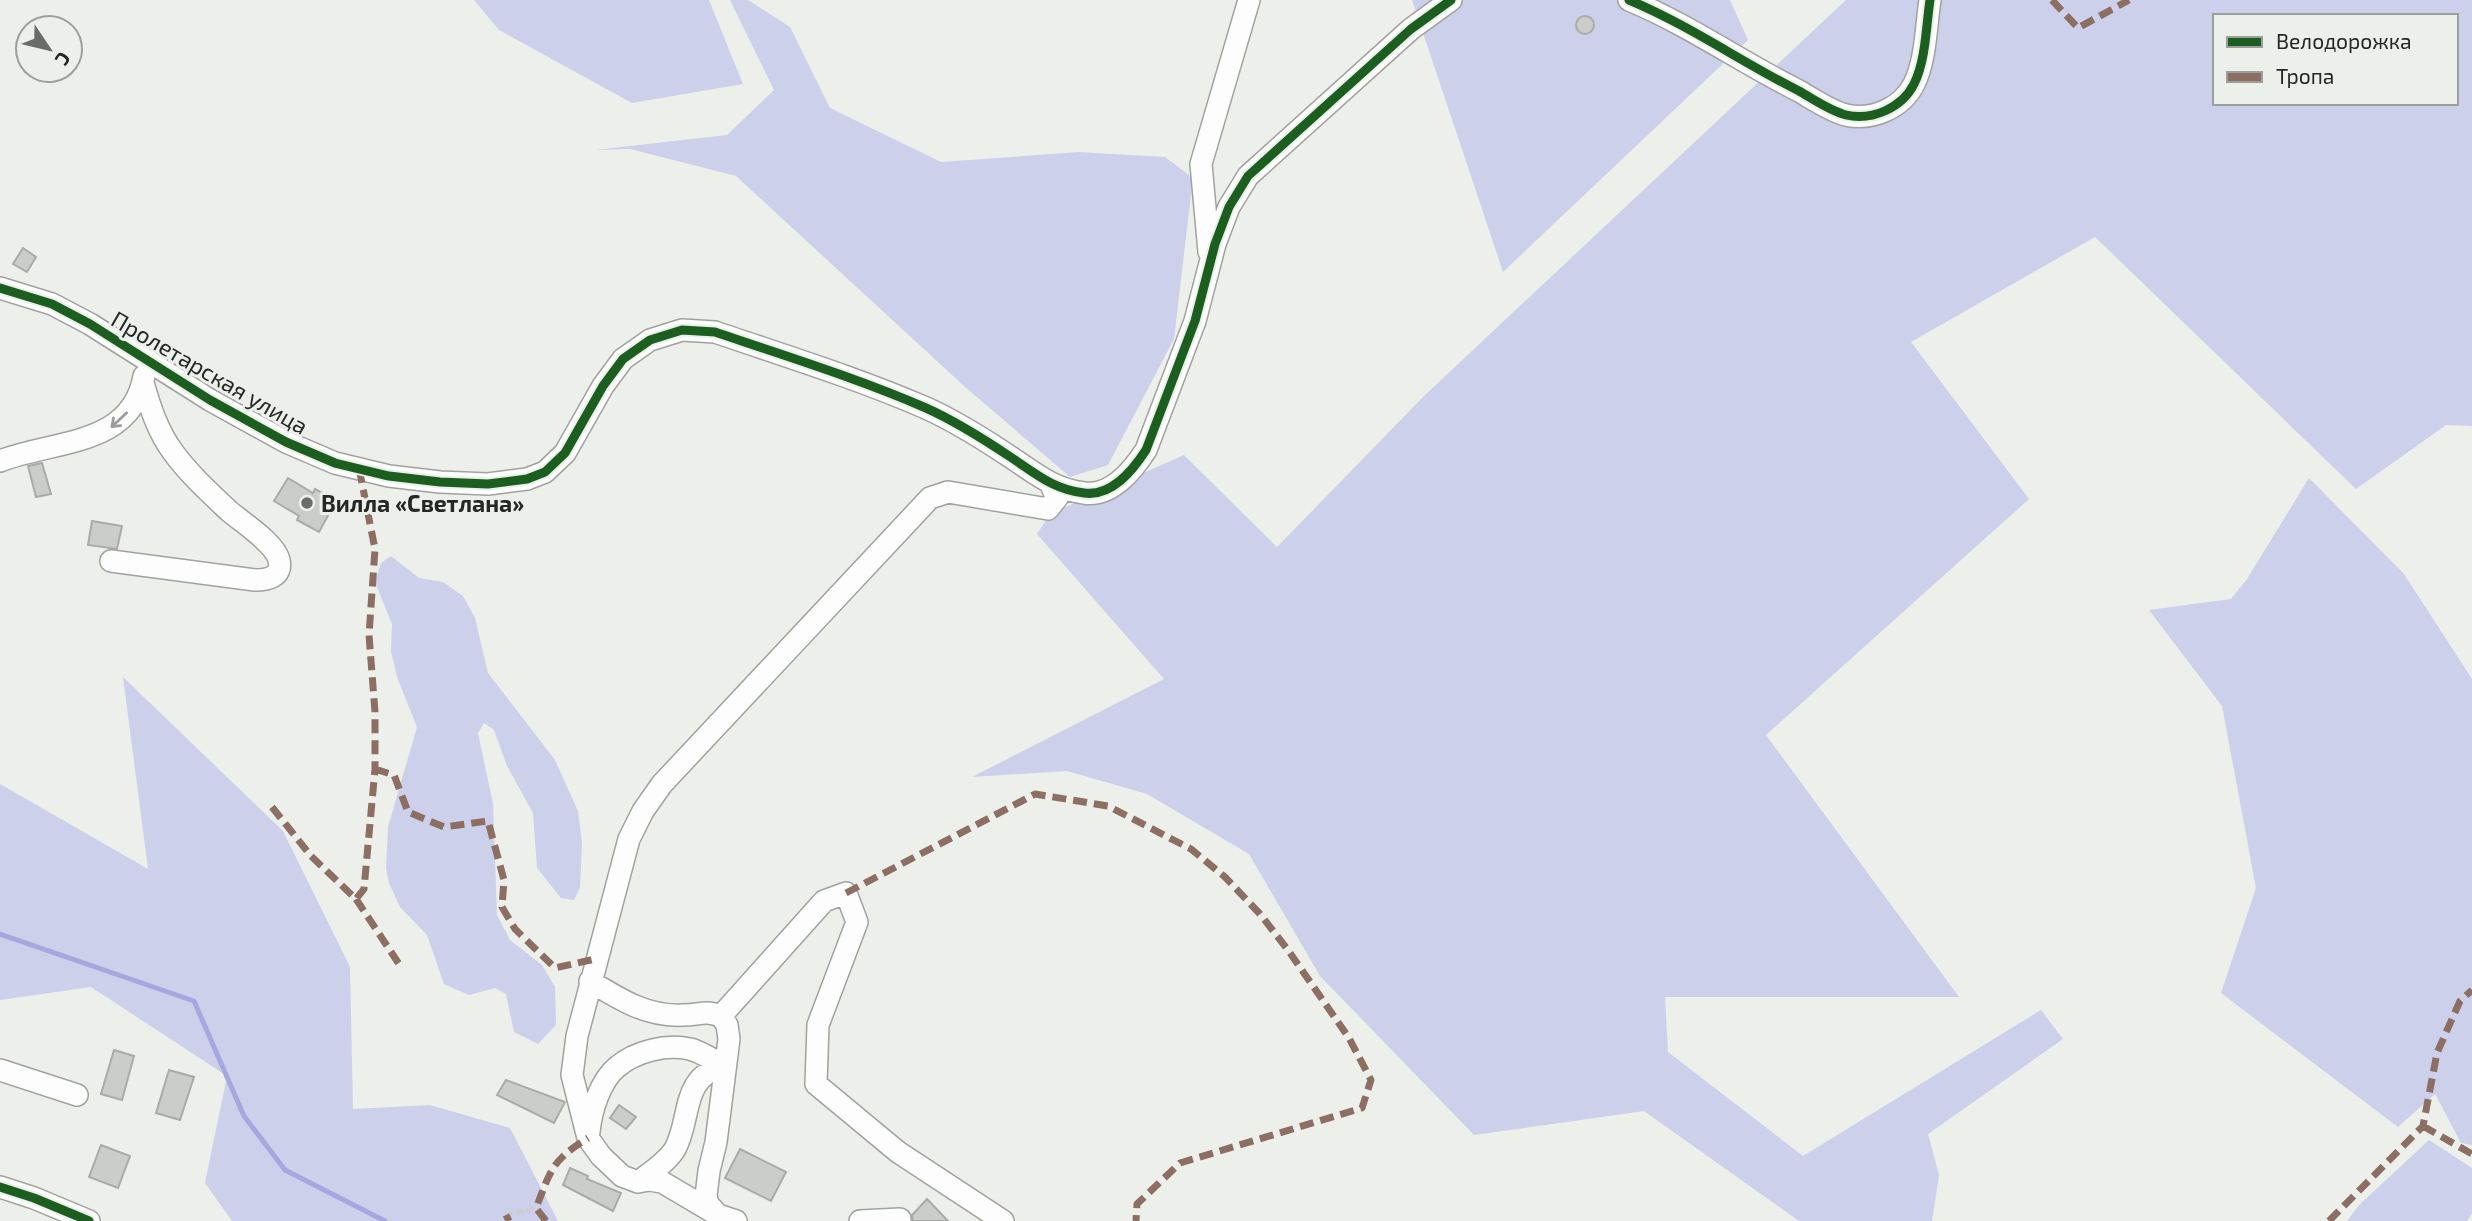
<svg xmlns="http://www.w3.org/2000/svg" width="2472" height="1221" viewBox="0 0 2472 1221" font-family="'Exo 2',sans-serif">
<style>
.green{fill:#cdd0ea;fill-rule:evenodd}
.lines{fill:none;stroke-linecap:round;stroke-linejoin:round}
.stream{stroke:#a6a7de;stroke-width:5}
.building{fill:#cbcdcb;stroke:#a9aba8;stroke-width:2}
.minor-casing{stroke:#a1a29f;stroke-width:24}
.path{stroke:#cccdcc;stroke-width:3.5;stroke-dasharray:7 3.5;stroke-linecap:butt}
.minor{stroke:#fcfdfc;stroke-width:21}
.quiet{stroke:#8d6e63;stroke-width:7;stroke-dasharray:14 7;stroke-linecap:butt}
.cycleway-casing{stroke:#ecf0ea;stroke-width:13}
.cycleway{stroke:#1b5e20;stroke-width:9}
.oneway{stroke:#9b9c9b}
.poi-dot{fill:#6b6c6a;stroke:#ecf0ea;stroke-width:2.5}
.labels{text-anchor:middle;dominant-baseline:central;stroke-width:6;stroke-linejoin:round;paint-order:stroke}
.street-label{font-size:23px;fill:#252625;stroke:#ecf0ea}
.poi-label{font-size:23px;font-weight:bold;fill:#252625;stroke:#ecf0ea;text-anchor:start}
</style>
<rect width="100%" height="100%" fill="#edefeb"/>
<path class="green" d="M474,0H709L743,84L632,103L499,30Z
M730,0H748L790,27L830,108L941,162L1078,152L1165,157L1193,178L1174,339L1108,465L1070,477L964,386L736,176L630,149L595,150L727,135L774,90Z
M1412,0H1730L1748,40L1503,272Z
M1846,0H2472V426L2446,425L2356,489L2095,237L1911,342L2029,499L1766,735L1959,997H1665L1668,1052L1803,1156L2041,1010L2063,1039L1928,1134L1939,1175L1932,1221H1799L1644,1111L1474,1135L1320,976L1249,854L1147,794L1067,771L972,777L1164,679L1037,534L1050,514L1184,455L1277,547L1424,396ZM2215,16H2456V103H2215Z
M2309,478L2404,574L2472,679V1145L2461,1143L2435,1094L2398,1127L2221,993L2256,888L2222,706L2149,610L2231,599L2247,579Z
M391,556L419,578L443,582L463,596L475,618L488,673L555,760L578,811L582,842L580,888L574,900L561,898L537,868L533,813L507,766L494,730L484,723L478,733L493,804L497,915L510,940L542,965L555,987L556,1025L538,1044L514,1032L506,994L495,988L469,995L444,984L427,935L400,907L389,883L386,868L388,827L417,727L397,677L391,651L392,624L375,582L381,563Z
M123,677L283,831L350,967L353,1109L430,1105L510,1128L558,1221H232L205,1183L227,1076L91,987L0,1000V784L148,869Z
M2429,1140L2472,1168V1213L2467,1221H2347L2359,1205Z"/>
<g class="lines">
<path class="stream" d="M0,934L194,1001L244,1116L285,1170L385,1221"/>
</g>
<path class="building" d="M1576 25a9 9 0 1 1 18 0a9 9 0 1 1-18 0Z
M23,248L36,257L27,272L13,264Z
M42,463L51,494L36,497L28,466Z
M288,478L313,493L315,489L336,501L319,532L297,520L299,516L274,501Z
M92,521L122,526L117,549L88,545Z
M114,1050L134,1056L122,1100L101,1094Z
M169,1070L194,1077L180,1120L156,1113Z
M506,1080L565,1102L554,1123L497,1095Z
M619,1105L636,1117L626,1129L610,1118Z
M101,1145L130,1156L118,1188L89,1177Z
M740,1149L786,1172L771,1201L725,1178Z
M570,1168L588,1176L587,1179L621,1193L613,1211L563,1185Z
M927,1199L948,1221H913L912,1215Z"/>
<g class="lines">
<g class="minor-casing">
<path id="minor" d="M1629,0C1689,25 1741,62 1799,91C1813,99 1830,111 1846,115C1872,121 1902,108 1914,84C1926,60 1926,26 1930,0
M1209,252L1201,164L1249,0
M0,288L52,304L90,324L210,400L286,442L335,463L389,476L440,482L488,484L527,479L545,472L565,453L603,386L623,359L650,340L682,330L715,332C785,356 857,378 926,408C955,421 982,438 1009,456C1035,473 1052,489 1084,493C1112,497 1133,470 1146,450L1195,321L1215,244L1229,207L1248,176L1411,29L1451,0
M0,461C53,440 132,447 144,376
M111,561L255,580C267,580 283,577 279,560C275,543 243,523 229,511C210,493 189,474 173,452C158,432 150,407 143,383
M590,981C619,999 647,1017 683,1015C701,1015 703,1010 721,1016L824,901L846,893L857,922L818,1025L816,1084L898,1152L1003,1221
M0,1070L77,1095
M589,1132C591,1111 600,1081 617,1067C636,1051 666,1044 690,1049C702,1052 714,1061 725,1066
M638,1182C650,1173 667,1162 675,1149C692,1118 680,1076 725,1066
M0,1187L34,1198L89,1221
M718,1215L708,1204L706,1196L709,1171L716,1142L729,1039L727,1025L721,1016
M736,1221L718,1215L662,1182L649,1180L638,1182L622,1176L601,1156L588,1138L572,1075L577,1036L629,839L643,811L662,784L930,498L948,492L1048,509L1057,498L1051,485
M860,1221L900,1219"/>
</g>
<path class="path" d="M506,1215L536,1208"/>
<use href="#minor" class="minor"/>
<path class="quiet" d="M2052,0L2078,28L2129,0
M375,769L394,775L408,812L444,827L488,821L504,880L502,907L515,929L555,968L595,959
M272,807L311,856L356,899L364,889L375,769V712L369,635L375,549L359,468
M846,893L1035,794L1108,806L1191,849L1225,877L1260,914L1288,950L1349,1038L1371,1080L1362,1108L1180,1163L1137,1204L1136,1221
M356,899L401,967
M2423,1126L2472,1154
M506,1215L509,1221
M546,1221L536,1208C551,1170 551,1161 588,1138
M2329,1221L2423,1126L2437,1053L2460,1001L2472,990"/>
<g class="cycleway-casing">
<path id="cycleway" d="M1629,0C1689,25 1741,62 1799,91C1813,99 1830,111 1846,115C1872,121 1902,108 1914,84C1926,60 1926,26 1930,0
M0,288L52,304L90,324L210,400L286,442L335,463L389,476L440,482L488,484L527,479L545,472L565,453L603,386L623,359L650,340L682,330L715,332C785,356 857,378 926,408C955,421 982,438 1009,456C1035,473 1052,489 1084,493C1112,497 1133,470 1146,450L1195,321L1215,244L1229,207L1248,176L1411,29L1451,0
M0,1187L34,1198L89,1221"/>
</g>
<use href="#cycleway" class="cycleway"/>
</g>
<defs><path id="oneway-shaft" d="M-6 0H5M1.5-3L5.5 0L1.5 3" fill="none" stroke-width="1.6" stroke-linecap="round" stroke-linejoin="round" transform="scale(1.75)"/></defs>
<use class="oneway" href="#oneway-shaft" transform="translate(119 420) rotate(137)"/>
<circle class="poi-dot" cx="307" cy="503" r="7"/>
<g class="labels">
<g class="street-label">
<text transform="translate(210 372) rotate(30)">Пролетарская улица</text>
</g>
<g class="poi-label">
<text x="321" y="503">Вилла «Светлана»</text>
</g>
</g>
<rect x="2213" y="14" width="245" height="91" fill="#ecf0ea" stroke="#9c9f9b" stroke-width="2"/>
<rect x="2227" y="37" width="35" height="10" fill="#1b5e20" stroke="#9c9f9b" stroke-width="2"/>
<text x="2276" y="49" font-size="21" fill="#252625">Велодорожка</text>
<rect x="2227" y="72" width="35" height="10" fill="#8d6e63" stroke="#9c9f9b" stroke-width="2"/>
<text x="2276" y="84" font-size="21" fill="#252625">Тропа</text>
<g transform="translate(49 49) rotate(125)"><circle r="33" fill="#ecf0ea" stroke="#9c9f9b" stroke-width="2"/>
<path d="M0-5L12 26L0 18L-12 26Z" fill="#6b6c6a"/>
<text y="-10" font-size="19" font-weight="bold" text-anchor="middle" fill="#252625">С</text>
</g>
</svg>
